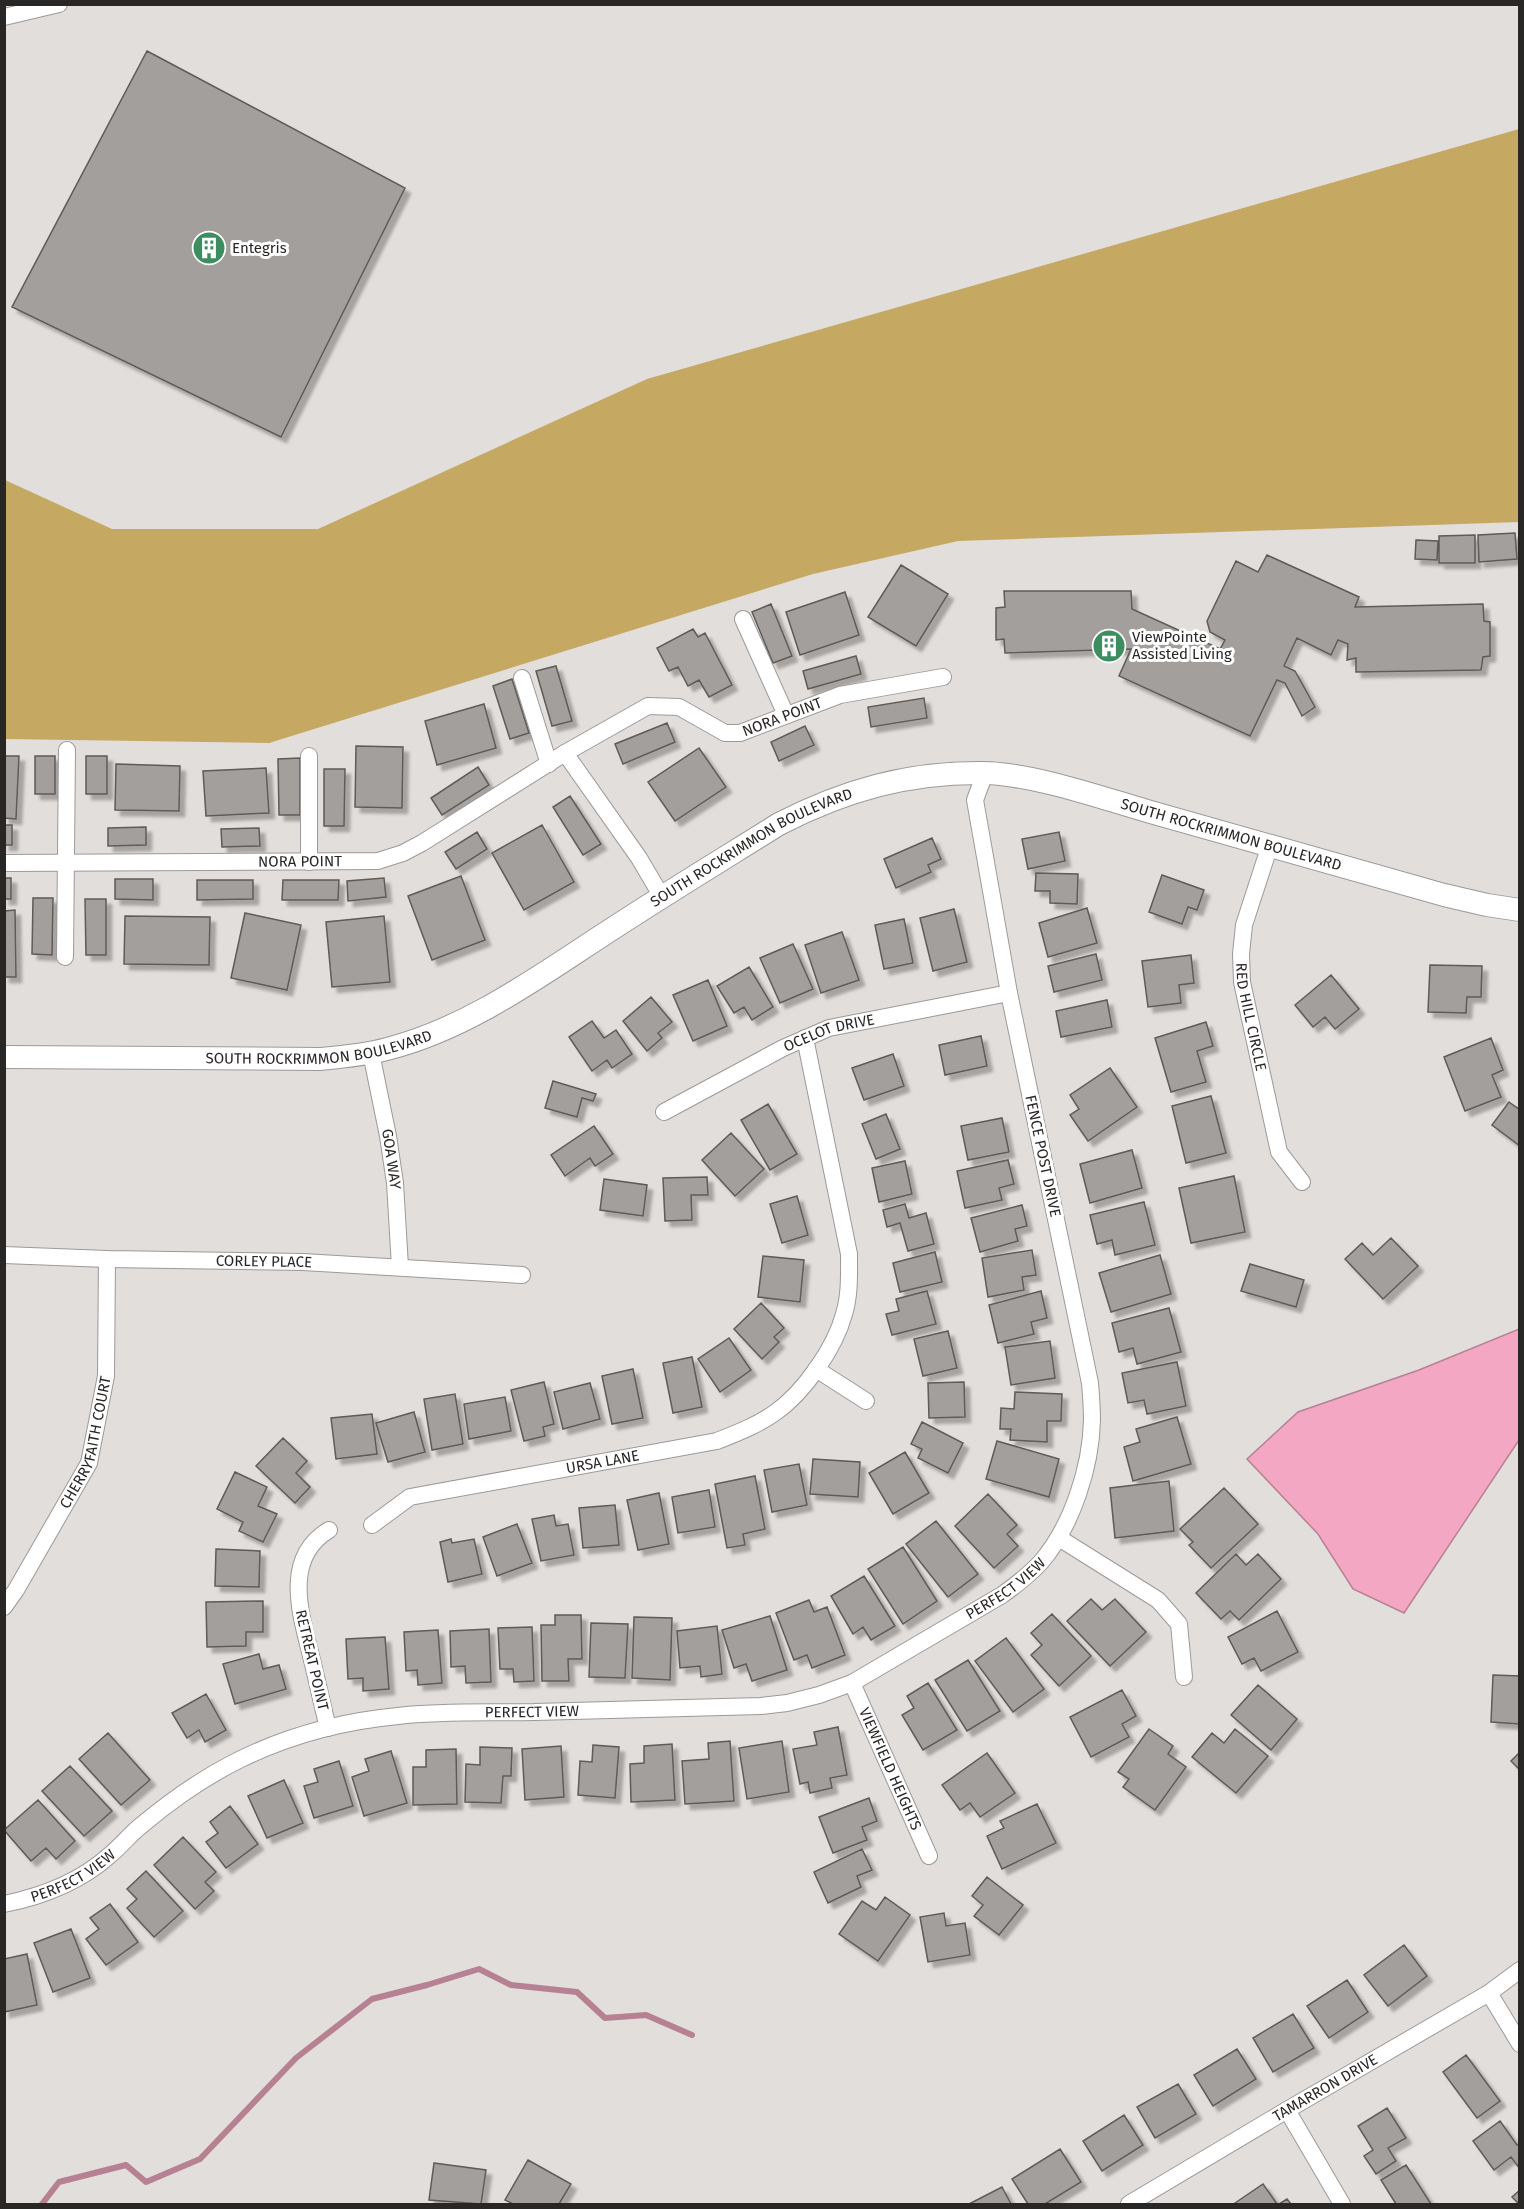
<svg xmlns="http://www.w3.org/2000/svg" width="1524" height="2209" viewBox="0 0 1524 2209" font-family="'Fira Sans',sans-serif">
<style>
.green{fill:#c5a862}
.water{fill:#f4a7c3;stroke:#b78194;stroke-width:1.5}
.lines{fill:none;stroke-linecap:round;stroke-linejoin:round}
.stream{stroke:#b78194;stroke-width:6}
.building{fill:#a29f9c;stroke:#5e5b58;stroke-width:1.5;filter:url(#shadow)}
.street-casing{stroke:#9e9998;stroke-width:18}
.secondary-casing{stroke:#9e9998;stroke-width:24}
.street{stroke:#fff;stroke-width:16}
.secondary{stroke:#fff;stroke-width:22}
.labels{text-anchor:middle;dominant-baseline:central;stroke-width:6;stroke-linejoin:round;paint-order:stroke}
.poi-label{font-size:15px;fill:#292726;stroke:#fff;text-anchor:start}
.street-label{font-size:15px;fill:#292726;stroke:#fff}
</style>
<defs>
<filter id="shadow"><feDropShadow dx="5.5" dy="5.5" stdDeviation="1.5" flood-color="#0004"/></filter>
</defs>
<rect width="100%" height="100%" fill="#e2dedc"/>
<path class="green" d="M1519,129V522L958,541L813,574L269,743L5,739V480L112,529H318L647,379Z"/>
<path class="water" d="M1519,1329V1440L1404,1613L1353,1589L1318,1534L1247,1459L1298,1412L1419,1370Z"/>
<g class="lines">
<path class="stream" d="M42,2204L59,2182L126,2165L146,2182L200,2159L296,2058L372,1999L427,1985L479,1969L511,1985L577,1992L605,2018L646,2015L692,2035"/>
</g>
<path class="building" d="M147,51L405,188L281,437L12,307Z
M1515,533L1517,559L1479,562L1478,535Z
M1475,535V563H1439V536Z
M1416,540L1438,541L1437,560L1415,559Z
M1267,555L1359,597L1355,607L1483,604L1484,621L1490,622V656L1483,657L1481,670L1356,672V658L1347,660L1348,644L1338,640L1331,655L1297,638L1284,666L1295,671L1315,707L1302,716L1285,683L1277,680L1250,736L1119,676L1131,649L1005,653L1004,639L996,640V608L1005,607L1004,591H1131L1132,609L1220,649L1225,640L1210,632L1207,621L1236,561L1258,572Z
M901,565L948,594L916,646L868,617Z
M845,592L859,635L800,655L786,612Z
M771,604L792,656L773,663L752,612Z
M693,629L698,637L705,633L732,685L709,697L699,680L688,686L678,667L669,671L657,648Z
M856,656L861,674L808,689L803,671Z
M556,666L572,721L552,726L536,671Z
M512,679L529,733L510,739L493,686Z
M924,698L927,718L871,727L868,707Z
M484,704L496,748L437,765L425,721Z
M667,723L675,742L623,764L615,744Z
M805,726L814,745L779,761L771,742Z
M356,746L403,747L402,808L355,807Z
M699,748L726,787L675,821L648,782Z
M4,756H19L16,819L4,818Z
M35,756H55V794H35Z
M86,756H107V794H86Z
M300,758V815H279L278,759Z
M116,764L180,766L179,811L115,810Z
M478,767L489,785L442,815L431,798Z
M266,768L269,813L206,816L203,771Z
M324,769H345L344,826H324Z
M570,796L601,844L583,855L553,807Z
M4,825H12V845H4Z
M542,825L574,882L524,910L492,853Z
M146,827V845L108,846V828Z
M259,828L260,846L222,847L221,829Z
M477,832L487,849L456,869L445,852Z
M1059,832L1065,861L1028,869L1022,839Z
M932,838L941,859L928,865L931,872L896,888L884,859Z
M1036,873L1078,874L1077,904L1050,903V891H1035Z
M1162,875L1204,890L1197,910L1188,907L1182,924L1149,912Z
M461,876L485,940L432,960L408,896Z
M4,878H11V899H4Z
M384,878L386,897L348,901L347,881Z
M115,879H153V900L115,899Z
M197,880H253V899L197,900Z
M283,880H339L338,900H282Z
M33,898H53L52,955L32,954Z
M85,899H106V955H86Z
M1087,908L1097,943L1048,957L1039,923Z
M954,909L967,962L933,971L920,918Z
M15,910L16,977H4V911Z
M245,913L301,925L287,990L231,978Z
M125,916L210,917L209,965L124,964Z
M384,916L390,982L332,987L326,922Z
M904,919L913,963L884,969L875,925Z
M842,932L859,980L821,993L805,945Z
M793,944L813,989L780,1003L760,958Z
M1096,954L1102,980L1054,992L1048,966Z
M1191,955L1194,983L1179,985L1181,1003L1148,1007L1142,961Z
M1430,965L1482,966L1481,997H1467L1466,1013L1428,1012Z
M749,967L773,1007L752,1020L744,1007L734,1013L717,986Z
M1331,975L1359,1009L1335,1029L1325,1017L1313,1027L1295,1005Z
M708,980L727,1026L693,1041L673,995Z
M651,997L672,1022L658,1033L662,1038L647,1051L623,1021Z
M1107,1000L1112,1027L1061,1037L1056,1011Z
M592,1021L604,1038L616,1030L632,1054L612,1068L607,1060L592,1071L569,1037Z
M1206,1022L1213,1046L1197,1051L1206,1082L1171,1092L1155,1038Z
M981,1036L987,1066L945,1075L939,1045Z
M1491,1038L1503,1070L1492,1075L1501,1097L1465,1111L1444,1057Z
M893,1054L904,1086L864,1100L852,1068Z
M1110,1068L1137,1107L1088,1141L1070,1115L1079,1109L1070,1095Z
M553,1081L596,1094L593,1101L582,1098L577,1117L545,1108Z
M1211,1096L1226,1153L1186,1163L1172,1106Z
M1509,1102L1520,1110V1146L1492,1125Z
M768,1104L797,1154L770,1170L741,1120Z
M886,1114L900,1149L876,1159L862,1124Z
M1002,1118L1009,1152L968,1160L961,1126Z
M594,1126L613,1154L595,1166L590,1158L565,1176L551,1155Z
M731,1133L764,1169L735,1196L702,1160Z
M1132,1150L1142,1188L1090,1203L1080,1164Z
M1008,1160L1014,1184L999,1188L1002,1200L965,1208L957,1171Z
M905,1161L912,1194L879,1202L872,1168Z
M1234,1176L1245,1232L1191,1243L1179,1188Z
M707,1177L708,1195H691L692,1220L665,1221L663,1178Z
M604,1179L647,1185L643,1216L600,1210Z
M797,1196L808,1235L782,1243L770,1204Z
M1144,1202L1155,1245L1115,1255L1112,1240L1097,1244L1090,1215Z
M905,1204L909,1218L926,1213L934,1244L908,1251L900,1223L887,1227L883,1210Z
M1022,1205L1027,1226L1015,1229L1018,1241L980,1252L971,1218Z
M1391,1238L1418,1266L1383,1299L1345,1259L1362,1243L1373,1255Z
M1032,1250L1036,1275L1022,1277L1024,1290L988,1297L982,1258Z
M935,1252L942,1282L900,1292L893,1263Z
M1160,1255L1171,1294L1111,1312L1099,1273Z
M763,1256L804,1260L800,1302L758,1297Z
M1250,1264L1304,1280L1296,1307L1241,1291Z
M927,1291L936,1324L892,1335L886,1314L899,1311L896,1299Z
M1041,1291L1047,1318L1031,1322L1034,1334L998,1343L989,1305Z
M761,1303L784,1328L774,1337L779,1342L762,1359L734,1329Z
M1169,1308L1181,1352L1137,1364L1133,1348L1119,1352L1112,1323Z
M948,1331L957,1368L923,1376L914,1339Z
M729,1338L751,1370L720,1392L698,1359Z
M1050,1341L1055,1378L1011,1385L1005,1347Z
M692,1357L702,1407L673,1413L663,1363Z
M1177,1362L1186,1406L1147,1414L1144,1400L1128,1403L1122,1373Z
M633,1369L643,1418L612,1424L602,1376Z
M544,1382L554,1424L543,1427L545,1436L524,1441L511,1390Z
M964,1382L965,1417L929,1418L928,1383Z
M590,1383L600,1419L563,1429L554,1392Z
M1015,1392L1062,1394L1061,1421H1047V1442L1010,1440L1011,1429H1000L1001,1408L1014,1409Z
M455,1394L463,1444L432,1450L424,1399Z
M505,1397L511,1431L469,1439L464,1404Z
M414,1412L425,1452L388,1462L376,1423Z
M372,1414L377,1454L336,1459L331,1418Z
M1177,1417L1191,1464L1133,1481L1124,1447L1140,1442L1136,1429Z
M922,1422L963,1443L948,1473L918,1458L922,1449L911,1444Z
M283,1438L307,1461L296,1473L310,1487L295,1503L256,1466Z
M997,1441L1059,1459L1049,1497L986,1479Z
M905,1452L929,1493L893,1514L869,1473Z
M813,1459L860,1462L858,1497L810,1494Z
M799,1464L807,1505L772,1512L764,1470Z
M235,1472L267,1487L258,1506L277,1514L263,1542L239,1531L243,1522L217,1509Z
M755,1476L765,1529L743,1534L745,1545L727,1548L715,1484Z
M1169,1481L1174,1531L1115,1538L1110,1488Z
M1224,1488L1258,1524L1211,1568L1189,1545L1193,1542L1180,1529Z
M709,1490L715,1527L678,1533L672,1497Z
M659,1493L669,1544L638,1550L627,1500Z
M988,1494L1017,1525L1007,1534L1018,1546L994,1568L955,1526Z
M615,1505L619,1545L583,1548L579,1508Z
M554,1515L556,1526L568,1524L574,1555L541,1561L532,1519Z
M936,1521L978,1574L948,1597L906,1544Z
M517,1524L532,1563L497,1576L483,1537Z
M451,1539L452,1543L474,1539L482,1574L448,1582L440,1542Z
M903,1547L937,1601L903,1624L868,1569Z
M216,1549L260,1551L259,1587L215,1586Z
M1236,1554L1246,1565L1258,1554L1281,1579L1239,1620L1230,1611L1221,1619L1196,1593Z
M864,1576L895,1626L871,1640L863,1627L853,1634L831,1596Z
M1091,1599L1102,1610L1115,1599L1146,1632L1110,1666L1067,1621Z
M809,1600L814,1612L827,1607L845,1655L812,1668L807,1655L794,1660L776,1613Z
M263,1601V1632H246V1646L207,1647L206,1602Z
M1277,1611L1298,1652L1261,1671L1254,1658L1242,1664L1228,1637Z
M1052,1614L1091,1656L1059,1686L1031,1655L1042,1645L1031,1633Z
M555,1615H581L582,1659H568L569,1681H542L541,1625H555Z
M770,1616L787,1670L752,1681L746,1664L734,1668L722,1630Z
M634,1617L672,1618L670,1680L632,1678Z
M591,1623L628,1624L625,1678L589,1677Z
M717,1626L722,1674L701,1677L700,1666L680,1668L677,1631Z
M532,1627L534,1681L514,1682L513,1669H500L498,1628Z
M489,1629L491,1682L466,1683L465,1666L451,1667L450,1631Z
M438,1630L442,1683L418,1685L417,1670L406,1671L404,1632Z
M385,1637L389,1689L363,1691V1678L348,1679L346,1639Z
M1006,1638L1044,1689L1013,1712L975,1661Z
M259,1654L263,1669L279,1665L286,1689L235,1704L223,1664Z
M968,1660L1000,1711L967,1731L935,1680Z
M1493,1675L1520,1676V1724L1491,1722Z
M928,1683L957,1730L923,1750L902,1715L914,1708L907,1696Z
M1258,1685L1297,1719L1271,1750L1231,1715Z
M1122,1690L1136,1716L1122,1724L1129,1737L1091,1757L1070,1717Z
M206,1694L226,1730L205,1742L199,1730L187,1738L172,1713Z
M838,1727L847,1775L830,1778L832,1788L810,1793L808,1782L800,1784L793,1749L817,1745L814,1732Z
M1149,1729L1173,1746L1168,1754L1186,1767L1155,1810L1123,1787L1129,1779L1118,1772Z
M1235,1729L1268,1756L1236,1793L1192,1757L1212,1733L1224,1743Z
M108,1733L150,1780L121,1805L79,1759Z
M730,1741L734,1801L685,1804L682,1761L709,1759L708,1743Z
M782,1741L789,1792L747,1799L739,1748Z
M672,1744L675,1800L631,1802L630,1764L644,1763V1746Z
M593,1745L619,1747L615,1798L578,1795L580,1761L592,1762Z
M561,1746L564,1797L525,1800L522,1749Z
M480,1747L512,1748L511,1776H503L501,1803L465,1802L466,1764L480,1765Z
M456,1749L457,1804L413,1805V1767H426V1750Z
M391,1751L407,1803L364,1816L352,1777L369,1771L365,1759Z
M1520,1752V1770L1511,1761Z
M987,1753L1015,1793L980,1817L970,1803L960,1810L942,1785Z
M339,1761L353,1806L314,1818L304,1786L318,1782L314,1769Z
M70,1766L112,1811L84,1836L42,1791Z
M284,1780L303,1823L267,1838L248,1796Z
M869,1798L877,1821L862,1827L867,1840L833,1853L819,1817Z
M38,1800L75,1841L56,1859L46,1848L31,1861L4,1830Z
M1037,1804L1056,1843L1002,1869L987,1836L1004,1828L1000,1821Z
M230,1806L258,1844L226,1868L206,1842L218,1833L210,1822Z
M183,1837L216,1872L205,1882L214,1891L195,1909L154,1865Z
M862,1849L872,1870L857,1876L861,1887L828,1903L814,1872Z
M146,1871L183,1911L154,1937L127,1908L137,1899L127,1889Z
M987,1877L1023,1905L999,1935L974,1916L983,1905L972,1896Z
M885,1897L910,1915L878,1961L839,1934L862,1901L876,1910Z
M110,1904L138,1942L106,1965L86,1939L99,1929L90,1918Z
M944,1913L946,1926L965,1923L970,1955L928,1962L920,1917Z
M71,1929L90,1978L53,1992L34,1943Z
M1404,1945L1427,1976L1388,2006L1364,1975Z
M27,1954L37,2005L4,2012V1959Z
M1347,1980L1368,2012L1329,2038L1307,2006Z
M1293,2014L1314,2048L1273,2072L1253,2038Z
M1237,2049L1256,2079L1213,2106L1194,2075Z
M1466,2055L1500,2101L1477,2118L1443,2072Z
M1178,2084L1196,2114L1155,2138L1137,2107Z
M1387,2108L1406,2138L1388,2148L1396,2161L1376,2174L1364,2156L1373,2150L1358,2126Z
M1124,2115L1143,2145L1102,2171L1083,2141Z
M1500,2121L1517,2145L1520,2143V2169L1511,2157L1494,2170L1473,2141Z
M1060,2149L1081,2182L1045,2204H1028L1012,2179Z
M528,2160L571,2184L559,2204H513L505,2200Z
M434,2163L486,2170L481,2204L429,2200Z
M1406,2165L1431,2204H1396L1381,2180Z
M1263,2184L1277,2204H1236L1235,2203Z
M1002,2187L1011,2204H969Z
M1520,2190V2204H1519L1512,2197Z
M1287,2199L1291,2204H1279Z"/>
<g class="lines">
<g class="street-casing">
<g id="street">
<path d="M4,17L59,4"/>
<path d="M743,619L786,715"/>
<path d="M522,678L549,764"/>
<path d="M565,753L639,858L662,897"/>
<path id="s1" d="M1270,845L1244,925L1241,954L1242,982L1279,1152L1302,1182"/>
<path d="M309,862V756"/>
<path id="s2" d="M4,863L378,861L403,853L422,843L565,753L648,706L679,707L725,733H740L840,695L943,677"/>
<path d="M65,957L67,750"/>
<path id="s3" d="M371,1053L388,1136L395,1183L400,1267"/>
<path id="s4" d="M664,1112L783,1048L829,1028L1009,993"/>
<path id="s5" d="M4,1255L107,1259L303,1262L522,1275"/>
<path d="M816,1369L866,1401"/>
<path id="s6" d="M372,1525L410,1497L717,1441C737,1433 758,1425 776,1412C804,1392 835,1348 844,1314C850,1295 849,1274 849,1254L805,1038"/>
<path d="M1059,1538L1158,1600L1179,1624L1184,1677"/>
<path id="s7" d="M4,1607L16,1590L89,1463L106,1376L107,1259"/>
<path id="s8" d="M852,1683L929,1856"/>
<path d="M328,1728C322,1704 317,1680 311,1656C301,1615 282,1558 329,1530"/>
<path id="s9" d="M4,1904C44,1896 80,1882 110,1855C122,1845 131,1833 143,1824C173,1799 206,1776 241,1759C290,1735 345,1721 398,1716C443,1711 489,1713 534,1712C610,1710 686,1708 761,1706L787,1703L819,1695L852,1683L1002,1595C1016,1585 1030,1574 1041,1562C1072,1526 1091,1467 1092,1420C1092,1408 1091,1395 1090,1383L1009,993L975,800L985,773"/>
<path d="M1489,1993L1520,2044"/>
<path d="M1287,2110L1342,2204"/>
<path id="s10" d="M1129,2204L1287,2110L1489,1993L1520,1970"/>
</g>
</g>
<g class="secondary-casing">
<g id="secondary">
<path id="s11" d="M4,1057L320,1059C342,1057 365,1055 387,1049C470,1028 542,974 612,929C667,893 723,859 779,824C845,790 909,772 984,773C1033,774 1099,797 1147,811C1246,839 1345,867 1444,895L1487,905L1520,910"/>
</g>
</g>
<use href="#street" class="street"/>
<use href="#secondary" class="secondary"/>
</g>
<defs>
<g id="building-disc" transform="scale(1.725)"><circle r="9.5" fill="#3c8e60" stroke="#fff"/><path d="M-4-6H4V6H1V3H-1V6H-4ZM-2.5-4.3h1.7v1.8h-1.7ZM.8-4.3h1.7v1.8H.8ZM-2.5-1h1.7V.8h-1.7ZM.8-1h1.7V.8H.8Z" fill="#fff"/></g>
</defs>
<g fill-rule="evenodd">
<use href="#building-disc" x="209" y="248"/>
<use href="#building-disc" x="1109" y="646"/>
</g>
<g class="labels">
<g class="poi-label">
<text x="232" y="248">Entegris</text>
<text x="1132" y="637">ViewPointe<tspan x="1132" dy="17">Assisted Living</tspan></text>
</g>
<g class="street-label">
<text stroke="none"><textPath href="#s2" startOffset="830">NORA POINT</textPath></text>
<text stroke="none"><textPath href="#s11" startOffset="1306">SOUTH ROCKRIMMON BOULEVARD</textPath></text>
<text stroke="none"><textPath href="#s11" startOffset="802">SOUTH ROCKRIMMON BOULEVARD</textPath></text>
<text stroke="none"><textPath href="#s2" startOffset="296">NORA POINT</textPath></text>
<text stroke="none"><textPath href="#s1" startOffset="177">RED HILL CIRCLE</textPath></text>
<text stroke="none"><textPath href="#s4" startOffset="184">OCELOT DRIVE</textPath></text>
<text stroke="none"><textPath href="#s11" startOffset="316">SOUTH ROCKRIMMON BOULEVARD</textPath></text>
<text transform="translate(1043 1156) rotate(78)">FENCE POST DRIVE</text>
<text stroke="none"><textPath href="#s3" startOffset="108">GOA WAY</textPath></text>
<text stroke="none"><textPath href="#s5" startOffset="260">CORLEY PLACE</textPath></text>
<text stroke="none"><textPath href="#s7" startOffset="186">CHERRYFAITH COURT</textPath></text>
<text stroke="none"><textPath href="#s6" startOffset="243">URSA LANE</textPath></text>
<text stroke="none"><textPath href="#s9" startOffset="1083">PERFECT VIEW</textPath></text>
<text transform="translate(312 1660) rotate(77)">RETREAT POINT</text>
<text stroke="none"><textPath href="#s9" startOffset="579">PERFECT VIEW</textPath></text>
<text stroke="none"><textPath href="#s8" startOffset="94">VIEWFIELD HEIGHTS</textPath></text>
<text stroke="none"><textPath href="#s9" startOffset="75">PERFECT VIEW</textPath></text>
<text stroke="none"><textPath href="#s10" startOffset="228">TAMARRON DRIVE</textPath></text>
</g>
</g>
<rect width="1524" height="2209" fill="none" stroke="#292726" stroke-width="12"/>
</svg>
